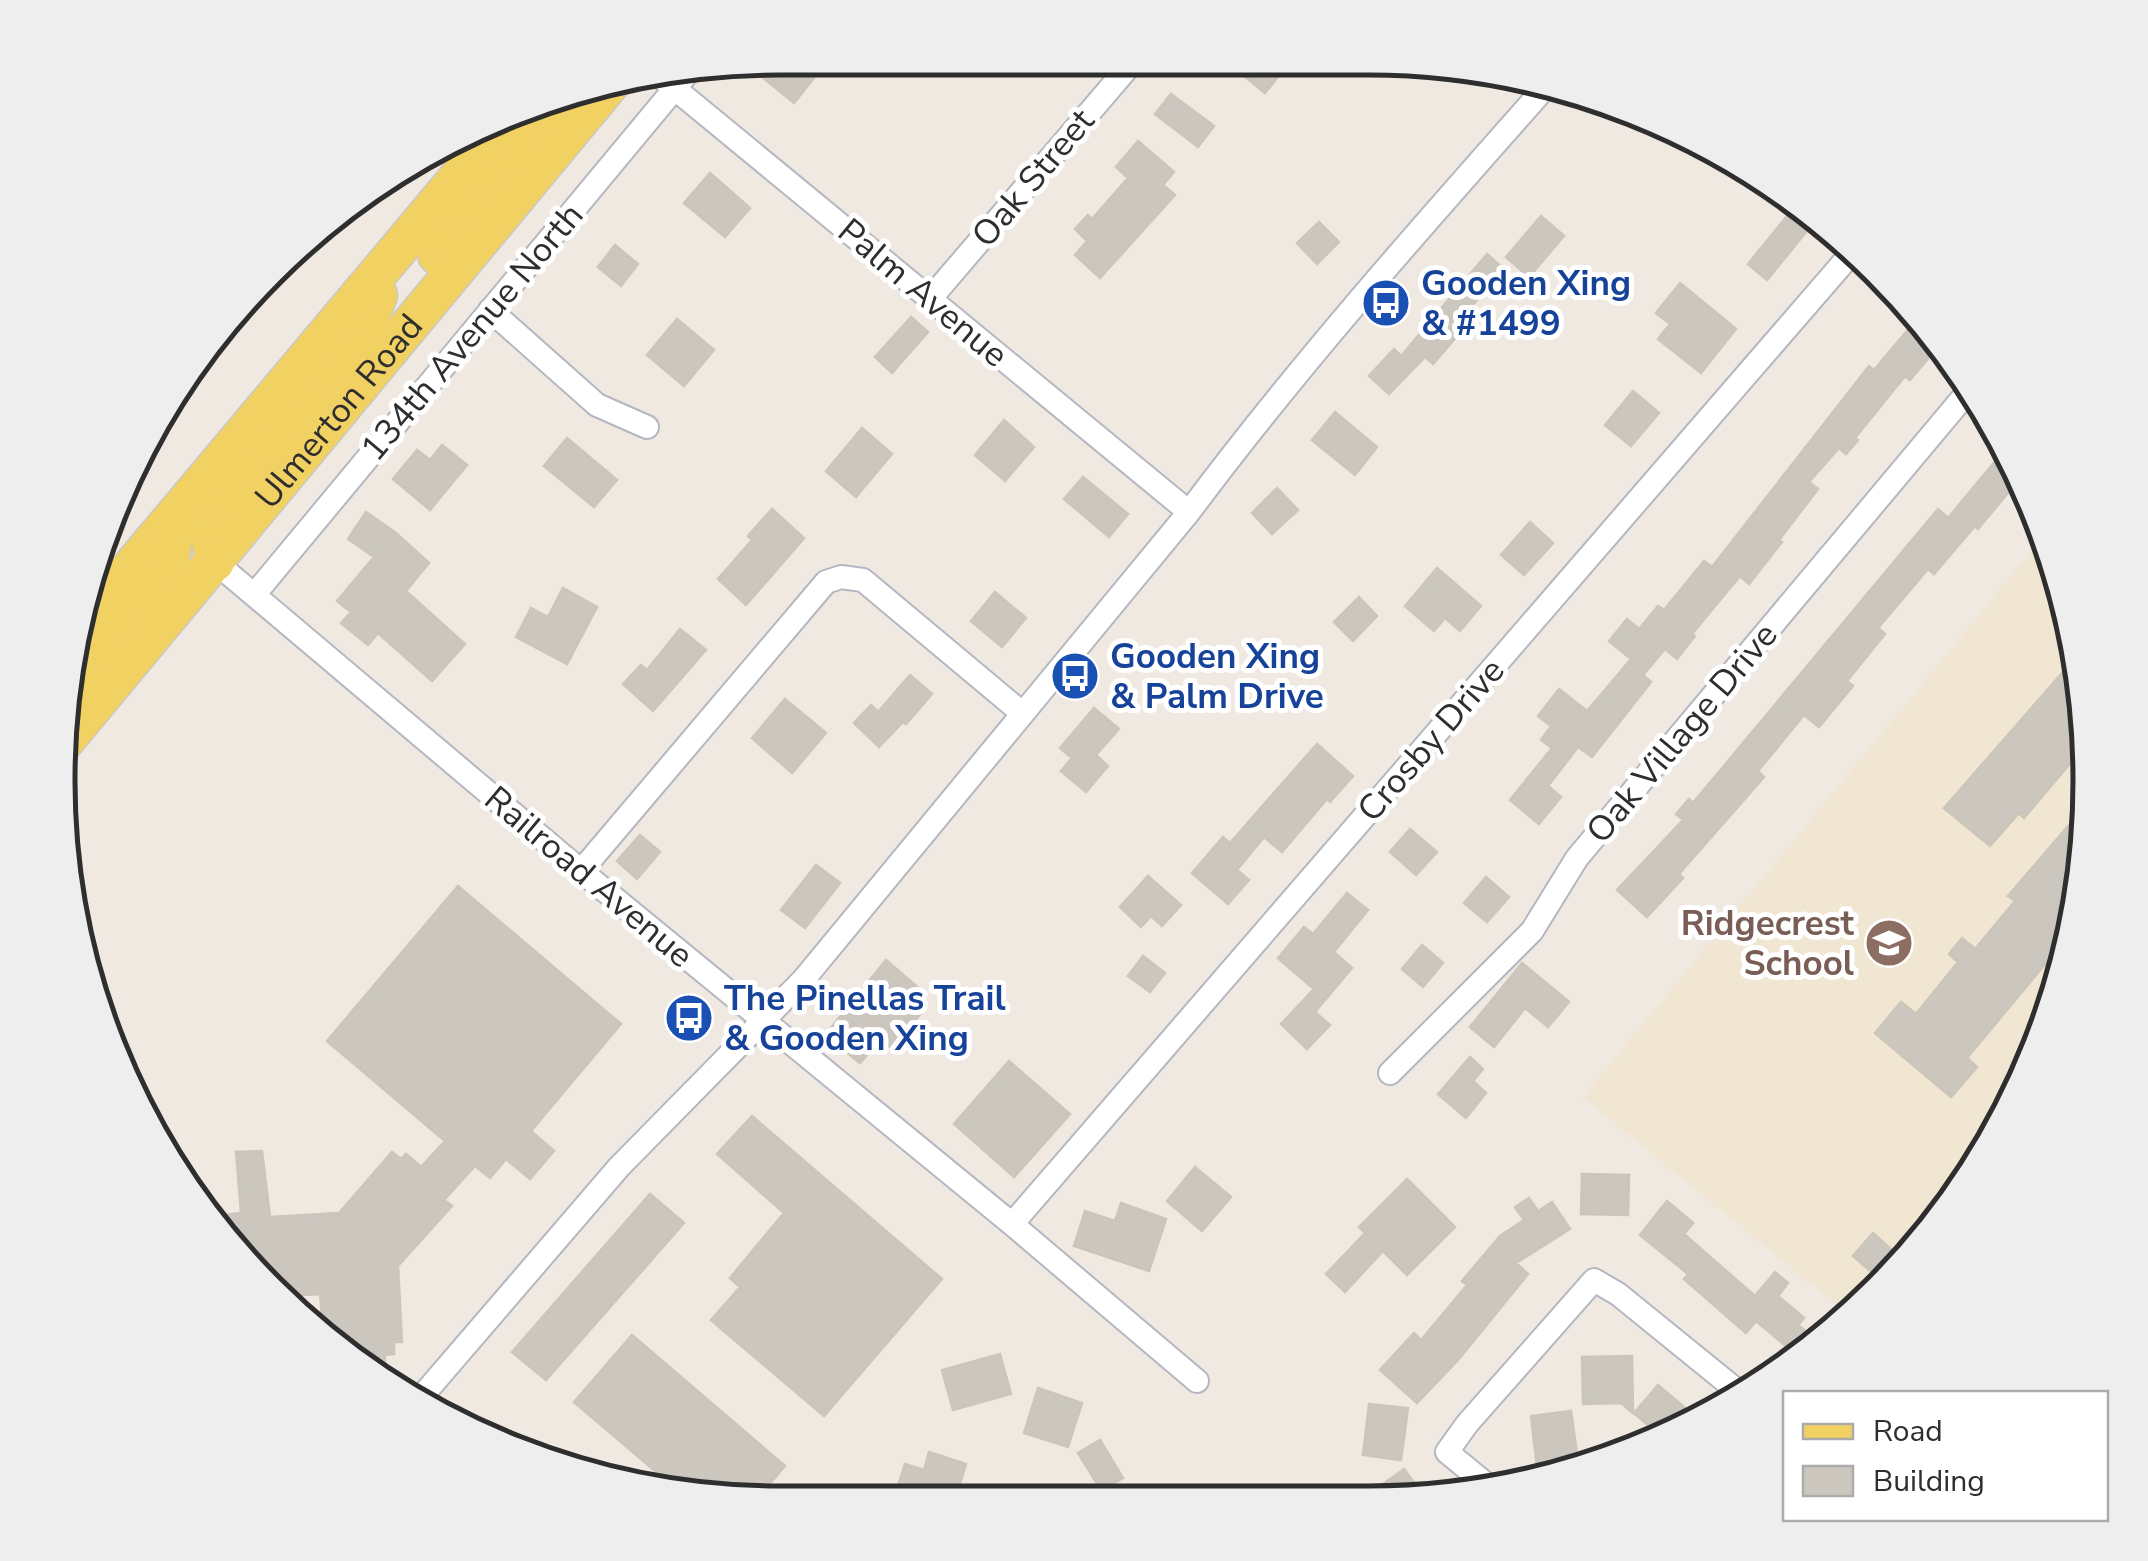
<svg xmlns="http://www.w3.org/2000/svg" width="2148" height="1561" viewBox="0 0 2148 1561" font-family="'Nunito Sans',sans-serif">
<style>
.education{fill:#f0e6d1}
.building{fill:#cbc7bf;stroke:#cbc5ba;stroke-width:2.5}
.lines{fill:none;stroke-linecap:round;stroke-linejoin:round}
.street-casing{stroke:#b4b7c1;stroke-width:26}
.primary-casing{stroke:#c9c9c9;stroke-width:41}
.street{stroke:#fff;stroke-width:22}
.primary{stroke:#f2d163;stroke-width:38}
.labels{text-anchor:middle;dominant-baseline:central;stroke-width:10;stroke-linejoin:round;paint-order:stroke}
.street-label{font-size:35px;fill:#2e2e2e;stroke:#fff}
.transit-label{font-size:35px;font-weight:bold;fill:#164399;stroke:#fff;text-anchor:start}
.education-label{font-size:35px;font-weight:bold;fill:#785e54;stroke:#fff;text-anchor:end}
.rim{fill:none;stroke:#2e2e2e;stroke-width:5}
</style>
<rect width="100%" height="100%" fill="#efe9e1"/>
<path class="education" d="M2044,536L2066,593L2089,733L2084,874L2052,1012L1994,1141L1911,1257L1849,1315L1583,1097Z"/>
<path class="building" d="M780,58H807L799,66L814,78L794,103L744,62Z
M1222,58H1275L1286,67L1265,93Z
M1171,94L1214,126L1198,147L1155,114Z
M1138,141L1174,172L1163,185L1175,195L1100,278L1075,255L1087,241L1075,229L1088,215L1092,219L1128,178L1116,167Z
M710,173L750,208L725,237L684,203Z
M1788,215L1807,231L1767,280L1748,264Z
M1541,216L1564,236L1529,277L1506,257Z
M1319,222L1339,242L1317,264L1297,243Z
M615,245L638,264L621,286L598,267Z
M1487,254L1504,269L1464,315L1470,321L1433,364L1425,357L1389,394L1369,376L1394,349L1401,356Z
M1680,283L1736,329L1701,373L1658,339L1670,324L1656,313Z
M911,317L928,332L892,373L875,357Z
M677,319L714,350L684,386L647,355Z
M1911,326L1937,348L1910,380L1905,376L1855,438L1858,440L1846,454L1839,448L1809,482L1818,489L1779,540L1782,542L1749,584L1740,576L1692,634L1695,636L1677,659L1665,649L1643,675L1651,682L1592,757L1578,747L1548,786L1561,797L1539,824L1510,800L1552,748L1541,740L1551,726L1538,716L1559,689L1587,711L1631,659L1609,641L1627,619L1639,629L1658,606L1664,610L1704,561L1712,567L1869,366L1874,370Z
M1633,391L1659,413L1631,446L1605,425Z
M1335,412L1377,447L1355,475L1312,440Z
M1004,420L1034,447L1005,481L975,455Z
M862,428L892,454L856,497L826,471Z
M567,438L617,480L594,507L544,466Z
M442,445L467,465L430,510L393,479L417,450L430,460Z
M2007,447L2022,476L1978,529L1975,526L1934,574L1928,569L1878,628L1885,634L1847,681L1853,686L1819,727L1804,715L1758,771L1764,777L1679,874L1683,878L1647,917L1617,890L1683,820L1676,814L1689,799L1693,803L1938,509L1948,518Z
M1083,477L1128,514L1109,537L1064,499Z
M1277,488L1298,510L1272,534L1252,513Z
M772,509L804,538L746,605L718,579L752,540L748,536Z
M366,512L396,533L429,563L406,591L465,644L432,681L378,633L368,645L341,623L351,612L337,601L374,557L348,539Z
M1530,522L1553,543L1524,575L1501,555Z
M1437,568L1481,606L1460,631L1445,618L1434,631L1405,606Z
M563,588L597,607L567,664L516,637L531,608L548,617Z
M995,592L1026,618L1002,647L971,621Z
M1359,597L1377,616L1353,641L1334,622Z
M680,629L706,650L653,711L623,684L641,665L647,670Z
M2076,657L2089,741L2024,818L2019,813L1990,846L1944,808Z
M910,675L932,694L906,724L903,722L879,747L854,723L871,705L878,712Z
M785,699L826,733L792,773L752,738Z
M1094,708L1119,729L1096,755L1108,766L1086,792L1061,771L1072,758L1060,748Z
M1317,744L1353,776L1330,802L1327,799L1282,852L1264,837L1237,870L1249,880L1228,904L1192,873L1223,837L1230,843Z
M2069,825L2086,839L2084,874L2071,933L1967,1058L1977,1067L1951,1097L1875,1033L1901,1002L1916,1014L1958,962L1949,954L1962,938L1975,949L2015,901L2008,896Z
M1410,829L1437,852L1416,875L1390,852Z
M640,835L660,852L637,879L617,861Z
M816,865L840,883L805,928L781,910Z
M1148,876L1181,905L1162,926L1151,916L1141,927L1120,907Z
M1486,877L1509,897L1487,922L1464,903Z
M458,886L621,1024L531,1131L554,1151L530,1179L506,1159L490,1178L475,1166L444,1200L452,1206L398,1266L402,1342H394V1354L385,1355V1365H379L378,1378L340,1354L324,1338L320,1294L282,1296L205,1217L241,1213L236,1152L262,1151L270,1217L339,1213L392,1152L401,1159L406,1154L421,1167L445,1141L327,1041Z
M1347,893L1368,910L1334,952L1352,968L1315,1012L1330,1025L1307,1049L1281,1024L1314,989L1278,958L1304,927L1313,934Z
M1422,945L1443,963L1423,987L1402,969Z
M1143,956L1165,973L1150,992L1128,976Z
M886,960L921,990L910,1002L922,1012L892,1049L881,1039L860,1063L825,1035Z
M1522,963L1569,1002L1548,1027L1525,1008L1494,1047L1470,1027Z
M1470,1057L1483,1069L1473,1081L1486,1093L1466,1118L1438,1094Z
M1009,1061L1070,1114L1014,1177L954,1124Z
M752,1116L942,1279L824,1416L711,1320L740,1287L730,1278L784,1213L717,1154Z
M1195,1167L1231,1197L1202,1231L1167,1201Z
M1582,1174L1629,1175L1628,1215L1581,1214Z
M1407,1179L1455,1227L1407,1275L1383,1251L1345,1292L1326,1274L1365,1233L1359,1227Z
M650,1194L684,1223L546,1380L512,1352Z
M1529,1198L1538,1211L1552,1202L1570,1229L1516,1263L1528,1274L1459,1359L1417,1403L1380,1370L1414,1333L1421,1340L1467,1285L1462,1281L1500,1236L1524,1220L1515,1207Z
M1667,1201L1693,1223L1684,1234L1755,1296L1775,1272L1788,1283L1778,1296L1804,1318L1798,1325L1820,1343L1800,1358L1756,1321L1746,1333L1684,1279L1688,1274L1640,1235Z
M1121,1203L1166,1219L1149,1271L1074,1246L1085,1211L1115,1221Z
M1873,1233L1905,1262L1884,1283L1853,1256Z
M632,1335L785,1466L754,1502H733L681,1493L574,1402Z
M1000,1354L1011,1394L953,1410L942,1370Z
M1632,1356L1633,1413L1621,1403L1583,1404L1582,1357Z
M1658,1385L1697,1418L1663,1438L1634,1413Z
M1038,1388L1082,1403L1068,1447L1024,1433Z
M1369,1404L1408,1408L1401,1460L1363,1455Z
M1571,1411L1578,1461L1537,1467L1531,1416Z
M1100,1440L1123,1478L1101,1490L1078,1453Z
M929,1452L966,1464L955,1500L893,1501L905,1464L924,1470Z
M1404,1469L1425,1497L1364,1498Z"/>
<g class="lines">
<g class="street-casing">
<path id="street" d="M657,74L1189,512
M930,299L1136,58
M490,310L597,405L647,427
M215,562L581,871L1012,1224L1197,1381
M254,595L690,70
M581,871L826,582L841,577L863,580L1022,713
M1390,1073L1532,931L1577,858L1971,388
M1012,1224L1850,255
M417,1402L619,1167L804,979L1189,512C1301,362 1426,222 1550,82
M1492,1489L1447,1452L1467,1424L1594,1280L1618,1294L1740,1393"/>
</g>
<g class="primary-casing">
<g id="primary">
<path d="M437,255L564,95"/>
<path d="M215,562L210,536L216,518L352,347L369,320L378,295"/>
<path d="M82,626L505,122"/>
<path d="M64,702L168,577L176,516"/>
<path id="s1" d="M64,742L614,79"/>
</g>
</g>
<use href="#street" class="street"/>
<use href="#primary" class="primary"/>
</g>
<defs>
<g id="bus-disc" transform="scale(2.5)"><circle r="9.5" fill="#1a4fb4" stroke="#fff"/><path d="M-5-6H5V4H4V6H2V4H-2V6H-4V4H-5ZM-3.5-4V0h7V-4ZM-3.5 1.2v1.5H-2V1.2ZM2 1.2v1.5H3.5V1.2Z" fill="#fff"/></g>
<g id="school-disc" transform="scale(2.5)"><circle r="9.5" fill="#8d6e63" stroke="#fff"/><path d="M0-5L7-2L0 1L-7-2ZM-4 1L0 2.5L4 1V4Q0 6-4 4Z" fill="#fff"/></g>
</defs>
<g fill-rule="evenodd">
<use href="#bus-disc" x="1386" y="303"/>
<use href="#bus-disc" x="1075" y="676"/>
<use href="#school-disc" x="1889" y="943"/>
<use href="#bus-disc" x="689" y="1018"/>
</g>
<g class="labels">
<g class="street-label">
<text transform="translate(1033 178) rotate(-50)">Oak Street</text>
<text transform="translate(923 293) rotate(40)">Palm Avenue</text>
<text transform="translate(472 332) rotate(-50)">134th Avenue North</text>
<text stroke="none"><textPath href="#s1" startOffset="430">Ulmerton Road</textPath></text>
<text transform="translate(1682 733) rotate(-50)">Oak Village Drive</text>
<text transform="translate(1431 740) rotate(-49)">Crosby Drive</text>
<text transform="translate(589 877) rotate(40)">Railroad Avenue</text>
</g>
<g class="transit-label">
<text x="1421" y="283">Gooden Xing<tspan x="1421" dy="40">&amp; #1499</tspan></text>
<text x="1110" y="656">Gooden Xing<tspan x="1110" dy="40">&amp; Palm Drive</tspan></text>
<text x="724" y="998">The Pinellas Trail<tspan x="724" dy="40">&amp; Gooden Xing</tspan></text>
</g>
<g class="education-label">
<text x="1854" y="923">Ridgecrest<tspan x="1854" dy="40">School</tspan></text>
</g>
</g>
<path d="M0 0H2148V1561H0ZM780 75H1368A705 705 0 0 1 2073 780V781A705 705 0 0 1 1368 1486H780A705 705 0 0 1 75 781V780A705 705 0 0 1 780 75Z" fill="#eee" fill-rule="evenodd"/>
<path class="rim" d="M780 75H1368A705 705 0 0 1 2073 780V781A705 705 0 0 1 1368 1486H780A705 705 0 0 1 75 781V780A705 705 0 0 1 780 75Z"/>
<rect x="1783" y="1391" width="325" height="130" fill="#ffffff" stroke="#ababab" stroke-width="2.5"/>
<rect x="1803" y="1424" width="50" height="15" fill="#f2d163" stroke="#ababab" stroke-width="2.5"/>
<text x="1873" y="1441" font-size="30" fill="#2e2e2e">Road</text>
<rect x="1803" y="1466" width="50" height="30" fill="#cbc7bf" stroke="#ababab" stroke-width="2.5"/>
<text x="1873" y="1491" font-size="30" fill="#2e2e2e">Building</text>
</svg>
